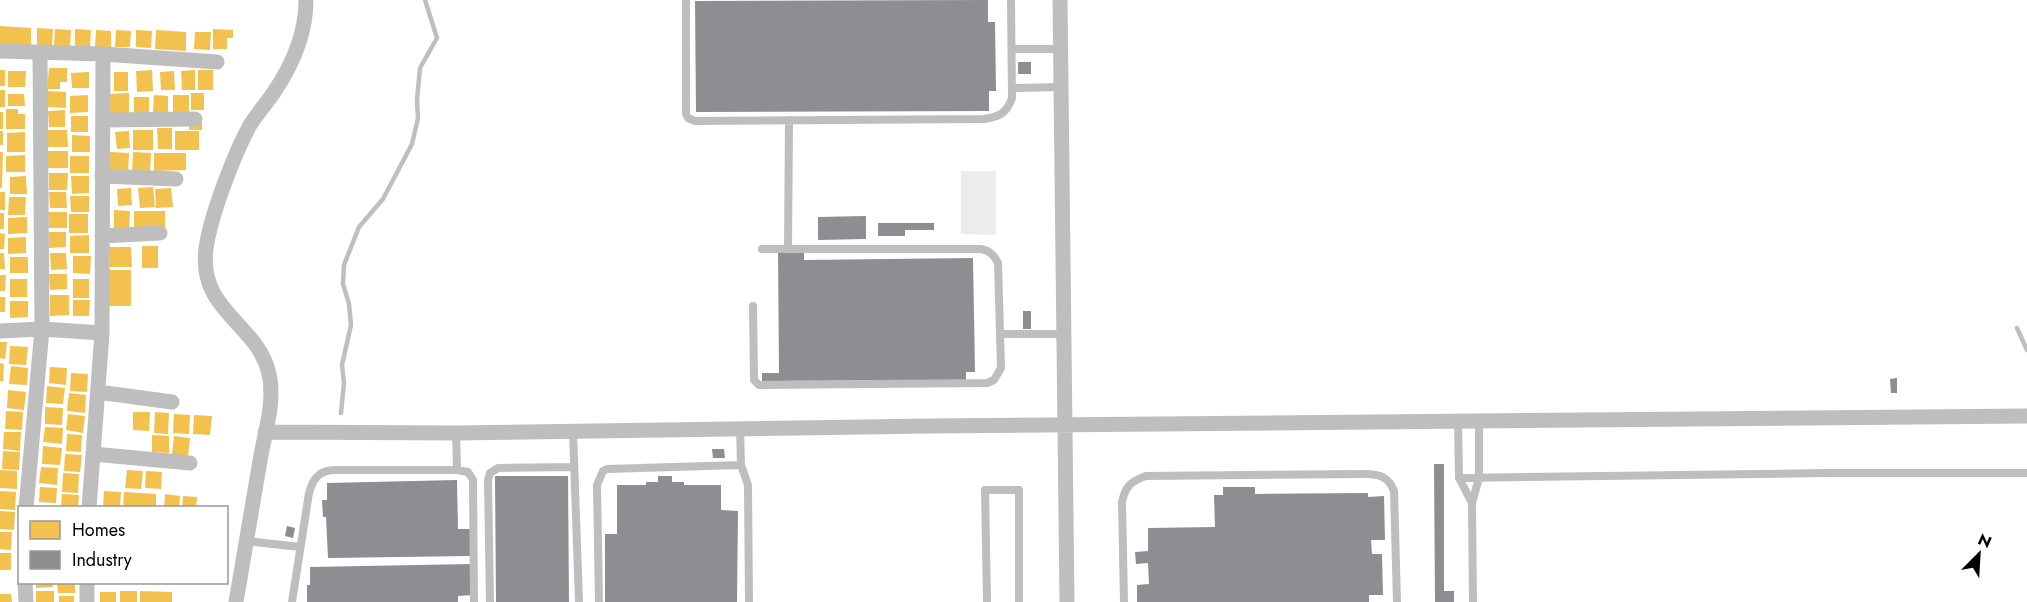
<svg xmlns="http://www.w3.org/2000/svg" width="2027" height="602" viewBox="0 0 2027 602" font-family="Jost,sans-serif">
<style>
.green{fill:#ececec}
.homes{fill:#f2c14e}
.industry{fill:#8d8d92}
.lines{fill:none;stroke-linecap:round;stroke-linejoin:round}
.stream{stroke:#bfbfbf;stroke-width:4.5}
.lane{stroke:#bebebe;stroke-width:8}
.street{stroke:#bebebe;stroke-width:15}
</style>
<rect width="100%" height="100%" fill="#fff"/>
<path class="green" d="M961,171H996V235L961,234Z"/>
<path class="homes" d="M0,26L31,28V47L0,46Z
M37,28L53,29L52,46H37Z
M55,29L71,30L70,47L54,46Z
M75,29L91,30L90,47L75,46Z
M213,29L233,30V38H227V49H213Z
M96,30L111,31V48L95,47Z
M116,30L131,31L130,47H115Z
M136,30L152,31L151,48L136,47Z
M156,30L186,32V51L155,49Z
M195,32H211L210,50L194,49Z
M49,68H67V82H60V89H47Z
M0,70H5V86H0Z
M152,70L153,91L137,92L136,71Z
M195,70V90H182L181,71Z
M198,70H213V90H198Z
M8,71H26L25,87H8Z
M174,71L175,90H161L160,72Z
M89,72V88H72L71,73Z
M114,72H128V91H114Z
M0,90H5V107H0Z
M47,91L66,92V108L46,107Z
M129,93V117H109V94Z
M191,93H204V110H191Z
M8,94H24L25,106H8Z
M88,95V112L70,113V96Z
M154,95L168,96V114L153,113Z
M173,95H189V112H173Z
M134,97H149V115H134Z
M6,109H18V114H25V129H6Z
M65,110V127H49L48,111Z
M0,112H3V129H0Z
M71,116H88V132H71Z
M189,120L202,121V130H189Z
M157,128H172V149H158Z
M47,130H67L68,147H47Z
M133,130H153V150H133Z
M0,131H3V145H0Z
M129,131L130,148L117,149L115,132Z
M175,131H199V150H175Z
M25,132V152H7V133Z
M72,135L90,136V152H72Z
M48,151H68V168H48Z
M0,152H3L2,188H0Z
M110,152L129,153L128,174L108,173Z
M133,152L151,153L150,173L132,172Z
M154,153H186V170L154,171Z
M25,155V172H6V156Z
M70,156H89V173H70Z
M49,173H68L67,190H49Z
M26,176L27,194H10V177Z
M71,176H89V193L72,194Z
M153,187L155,207L140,208L138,188Z
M131,188L132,205L118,206L117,189Z
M171,188L173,207L156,208L155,189Z
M0,192H5V210H0Z
M49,192H66L67,208H50Z
M70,196H89V212H71Z
M9,197H26L25,215H8Z
M114,210L130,211L129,231H114Z
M134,211H165V230L134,229Z
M48,212H67V228H49Z
M0,213H4V229H0Z
M69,214H88V233H69Z
M27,217V233L8,234V218Z
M49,232H66V247L49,248Z
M0,233L5,234L4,249H0Z
M89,235V253H70V236Z
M26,237V253L8,254V238Z
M142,246H158V268H142Z
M109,247H131L132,267H110Z
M0,253H4L5,269H0Z
M50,253H66L67,269L51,270Z
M73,256H91L90,274L73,273Z
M10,257H28V273H10Z
M108,270H131V306H109Z
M49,274H67V289L50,290Z
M0,275H6L5,291H0Z
M10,279H27V297H10Z
M73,279H89V298H73Z
M50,295H69V315L50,316Z
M0,297H5V312H0Z
M73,300H90L89,316H73Z
M10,301H28V317L10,318Z
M0,342H7L5,359L0,358Z
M10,346L28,347L26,365L9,364Z
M0,363L4,364L3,382L0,381Z
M11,366L28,368L27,385L9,384Z
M50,367L67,368L66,385L49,383Z
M71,373L88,374L87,392L70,391Z
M47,386L65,388L63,404L46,403Z
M8,390L26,392L24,410L7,408Z
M69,393L86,395L85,413L67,411Z
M45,407L63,408L62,425L45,424Z
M6,411L23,412L22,430L5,429Z
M133,412H150L149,431L133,430Z
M155,412L169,413L168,434L154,433Z
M68,414L85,416L83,433L66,430Z
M174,414L190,415L189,434L173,433Z
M194,415L212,416L210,435L193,434Z
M45,427L63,428L62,444L43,442Z
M4,432H21L20,451L3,449Z
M67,434L82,435L81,452L66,451Z
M152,435L169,436V453L152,452Z
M174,436L190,438L188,456L172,455Z
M43,446L62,448L60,465L42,464Z
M3,451L20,452L19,470L2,469Z
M65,454L82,455L80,472L64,471Z
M41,467L58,468L57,485L39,483Z
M0,470L17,471V489L0,488Z
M127,470L143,471L141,489L125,488Z
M146,471L162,472L161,489L145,488Z
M63,473L79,474L78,493L62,492Z
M40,487L57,488L56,503L39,502Z
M0,491L16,492L15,510L0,509Z
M104,491L121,492L120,508H103Z
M124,492L156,494V508H123Z
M62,494L79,495L78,508H61Z
M165,494L180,496L179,508H164Z
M183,496L197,497L196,508H182Z
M0,511L15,512L14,530L0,529Z
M0,532H12L11,550L0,549Z
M0,553H11V570H0Z
M36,582H52L53,587L36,588Z
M57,582H75V593H58Z
M36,591H54V602H36Z
M120,591H137V602H120Z
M140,591L172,592V602H140Z
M100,592H116V602H100Z
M0,594H11L12,602H0Z
M59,596H74V602H59Z"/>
<path class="industry" d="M988,0V22H995L996,91H989V111L696,112L695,1Z
M1018,62H1031V74H1018Z
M866,216V239L818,240V217Z
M878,223H934V230H905V236H878Z
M778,250H804V260L973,258L975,372H966V380L762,381V373H779Z
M1023,311H1031V329H1023Z
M1897,378V393H1891L1890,379Z
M712,449H724L725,458H713Z
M1434,464H1444V591H1454V602H1435Z
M495,476H568L569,602H496Z
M658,476H672V482H684V485H721V510L738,511L737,602H605V534H617V485H646V482H658Z
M457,480L458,529H471V556L328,558L326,517H323L322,500H327V483Z
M1223,487H1255V494L1368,493V497L1384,496L1385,540H1371L1372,554H1382L1383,595H1369V602H1137V585L1149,584L1148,563L1136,564L1135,552L1148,551V528L1215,527L1214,495H1223Z
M287,526L295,528L293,538L285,536Z
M471,564L472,595L458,596V602H307V585H310V567Z"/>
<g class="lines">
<path class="stream" d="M2017,328L2027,350
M341,413L344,383L342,365L351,325L349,304L343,284L344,265L359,227L383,199L412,144L418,118L417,100L420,68L437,38L425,0"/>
<path class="lane" d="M686,0V114L688,118L695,121L984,119C999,117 1007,113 1012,98L1011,0
M1012,49H1061
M1012,88L1061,87
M788,249L789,120
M753,306L754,380L759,385L987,383L994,380L1001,368L998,263C994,255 990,251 981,249H762
M1000,334H1064
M1458,421L1459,478L1472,503
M740,429L741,465L748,485L749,602
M573,431L579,602
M456,433L457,470
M1459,478L1828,473H2027
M246,541L300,547
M292,602L309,493C313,478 320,470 335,470H457L468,472L473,480L474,602
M490,602L488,480L490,473L498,468L574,467
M599,602L597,485L603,471L607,469L741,465
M987,602L985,490H1019V602
M1124,602L1122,502C1125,487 1131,481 1146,476L1365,474C1379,474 1389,477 1394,491L1397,602
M1473,602L1472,503L1479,478V421"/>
<path class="street" d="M1060,0L1067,602
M0,51L103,54L217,62
M103,120L195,119
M102,176L176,179
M102,236L160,233
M0,331L42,329L102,333L103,54
M98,392L172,402
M265,432L456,433L930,426L2027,416
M93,454L190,463
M26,508L42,329L40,52
M89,508L102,333
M25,582L26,602
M87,602V582
M236,602C244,553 253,504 261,455C266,429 275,400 269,374C258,323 198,312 206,249C210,217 234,154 250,125C257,114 266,104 274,92C293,64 306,34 306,0"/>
</g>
<rect x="18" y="506" width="210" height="78" fill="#ffffff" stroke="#999999" stroke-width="1.5"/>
<rect x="30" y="521" width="30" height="18" fill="#f2c14e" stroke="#999999" stroke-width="1.5"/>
<text x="72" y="536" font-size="18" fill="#000000">Homes</text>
<rect x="30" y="551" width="30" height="18" fill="#8d8d92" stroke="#999999" stroke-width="1.5"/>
<text x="72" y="566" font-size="18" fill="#000000">Industry</text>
<g transform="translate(1979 554) rotate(24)" stroke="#ffffff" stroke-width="4.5" paint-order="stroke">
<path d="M0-4.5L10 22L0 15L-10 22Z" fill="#000000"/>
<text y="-9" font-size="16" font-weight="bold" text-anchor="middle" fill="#000000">N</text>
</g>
</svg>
